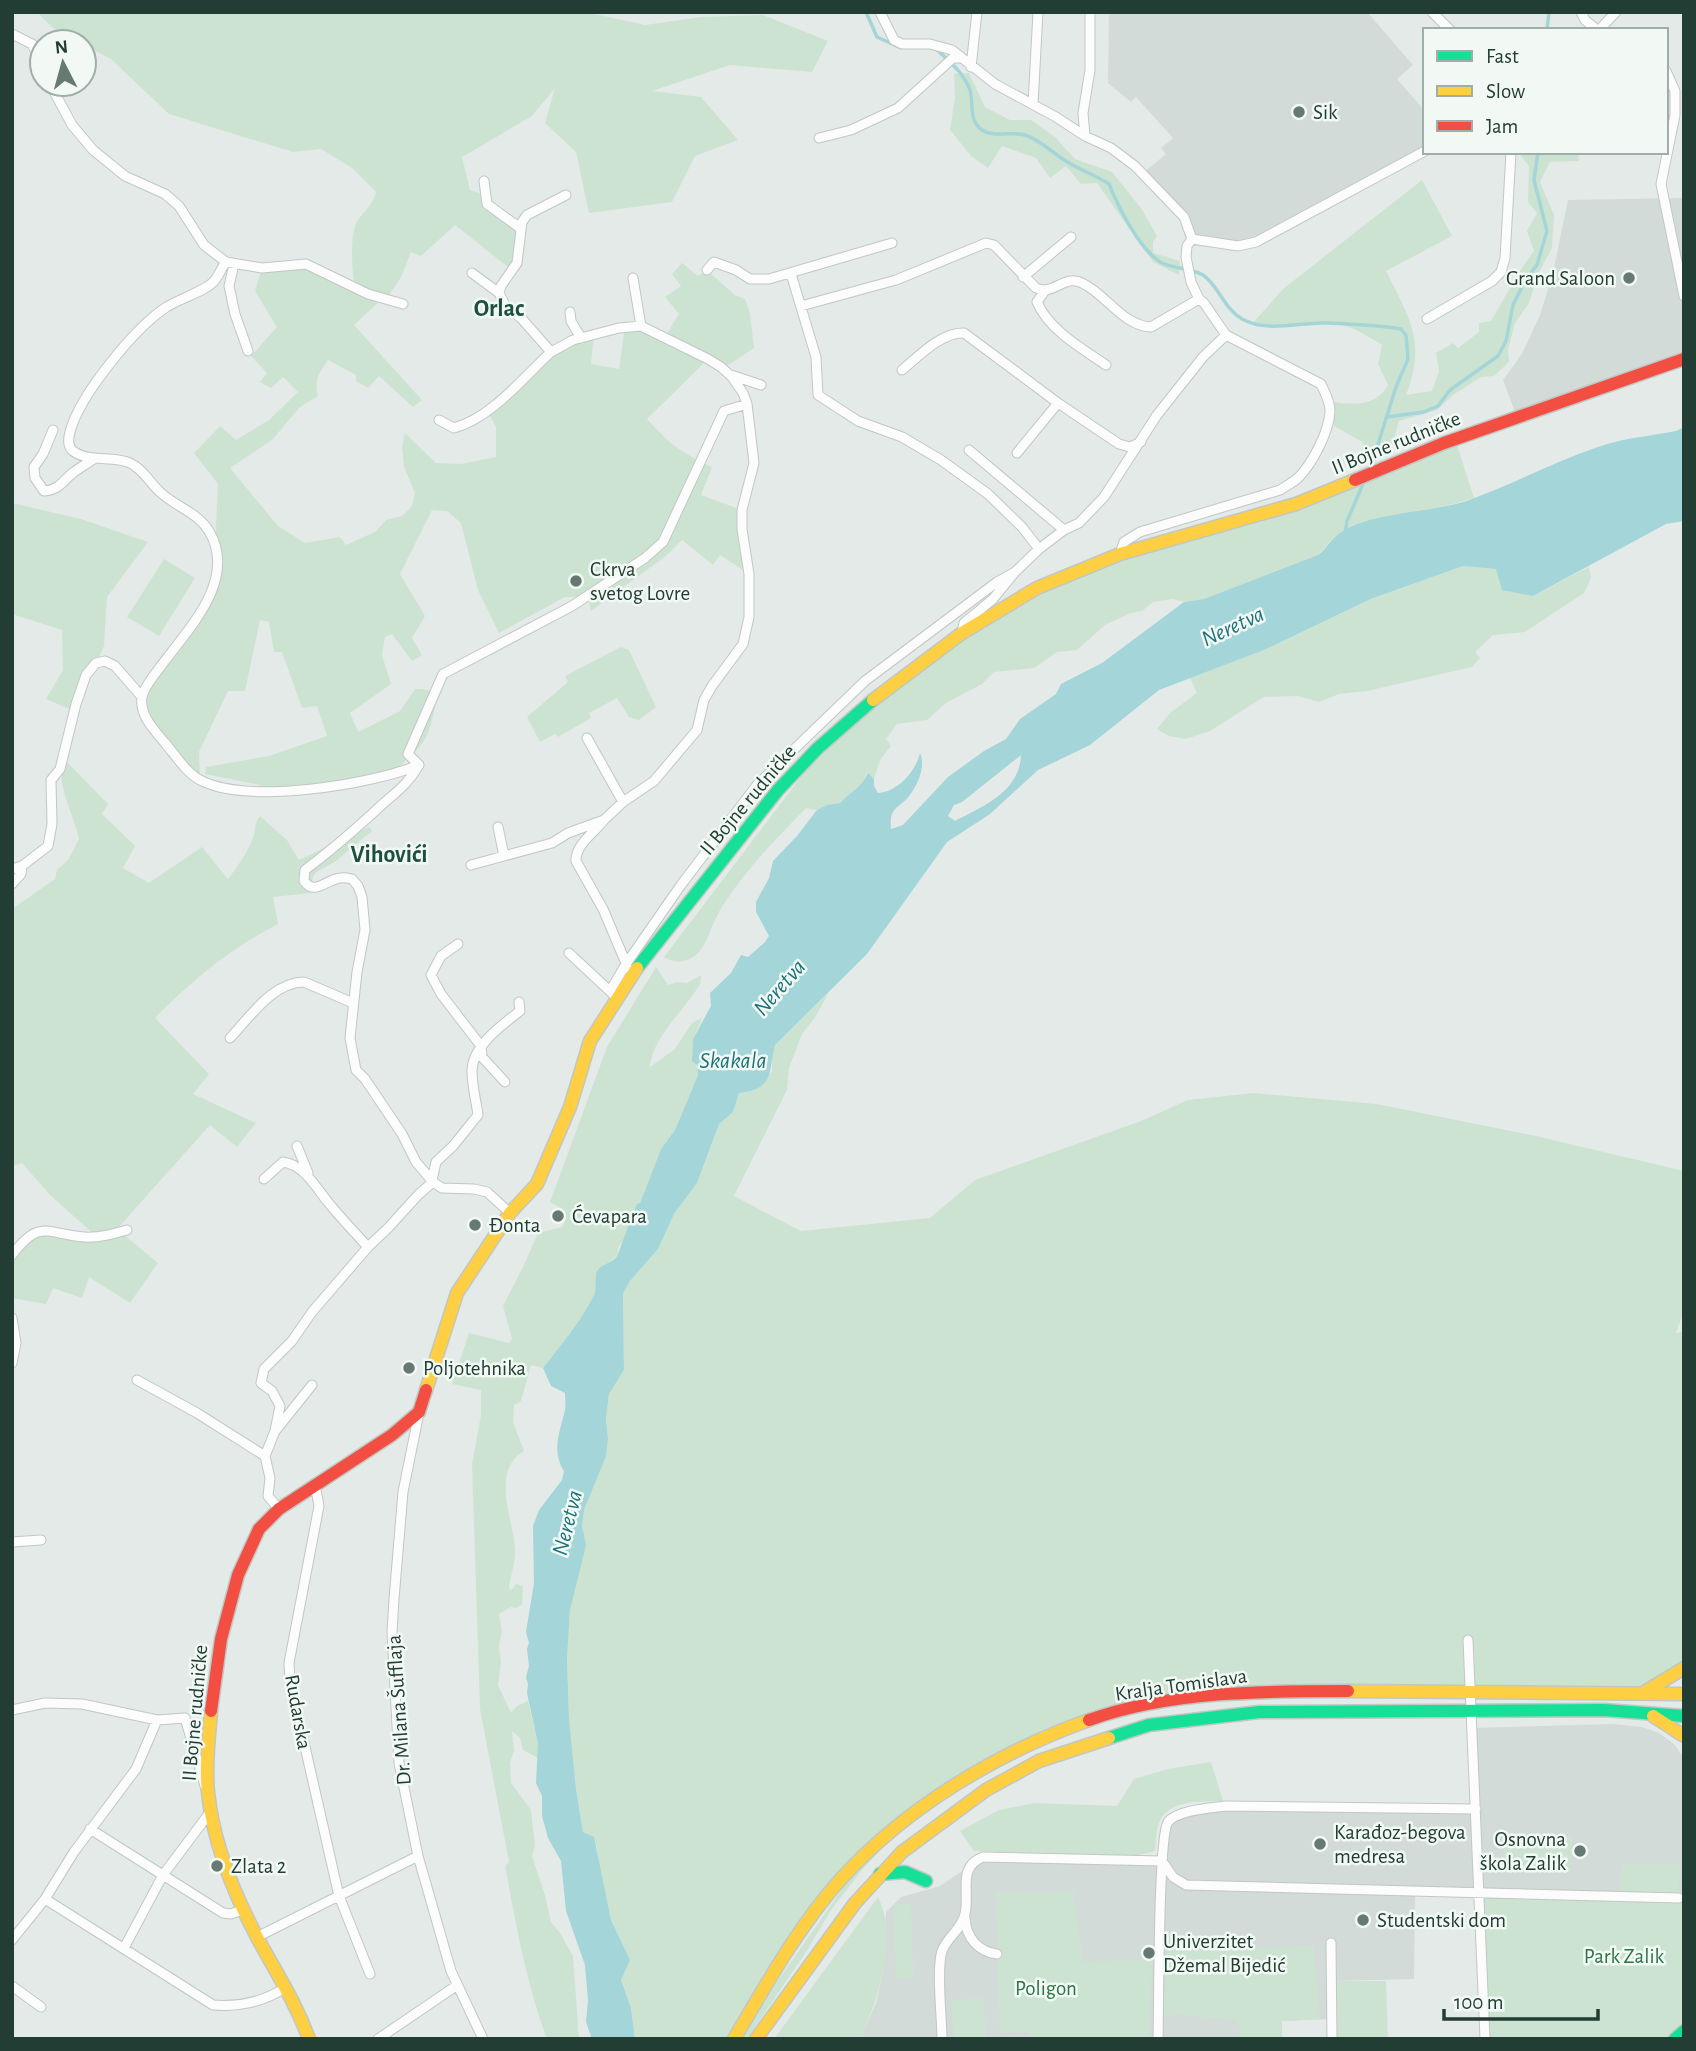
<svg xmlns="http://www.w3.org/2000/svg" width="1696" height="2051" viewBox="0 0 1696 2051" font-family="'Alegreya Sans',sans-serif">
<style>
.built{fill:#d2dbd7}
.green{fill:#cde3d2}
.water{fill:#a4d5d8;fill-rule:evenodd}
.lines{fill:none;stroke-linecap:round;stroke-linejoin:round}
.stream{stroke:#a4d5d8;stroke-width:3.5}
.street-casing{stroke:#c1c7c4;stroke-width:11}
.fast-casing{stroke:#c0c7c4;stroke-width:15}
.slow-casing{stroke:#c0c7c4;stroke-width:15}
.jam-casing{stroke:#c0c7c4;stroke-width:15}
.street{stroke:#fbfcfb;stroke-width:9}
.fast{stroke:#16e098;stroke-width:12}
.slow{stroke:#ffcf43;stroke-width:12}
.jam{stroke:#f24e42;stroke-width:12}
.poi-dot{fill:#667a73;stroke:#f2f9f5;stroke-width:2.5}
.labels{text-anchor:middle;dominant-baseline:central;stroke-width:5;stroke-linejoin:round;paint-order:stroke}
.poi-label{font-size:21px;fill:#223d34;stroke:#f2f9f5;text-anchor:start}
.street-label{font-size:21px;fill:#223d34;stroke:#f2f9f5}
.park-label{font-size:21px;fill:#2b7542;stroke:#f2f9f5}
.water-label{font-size:23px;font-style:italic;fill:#1b727a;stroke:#f2f9f5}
.quarter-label{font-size:24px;font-weight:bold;fill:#1d5040;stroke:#f2f9f5}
</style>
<rect width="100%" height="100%" fill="#e4eae7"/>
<path class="built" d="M1109,12H1367L1413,65L1397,79L1425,111V151L1238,246L1192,239L1184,217L1143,173L1166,154L1161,148L1173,138L1136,97L1131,102L1108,83Z
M1684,198V359L1517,417L1503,380L1522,354L1540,315L1553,273L1568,200Z
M1613,1724L1642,1727L1659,1733L1674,1744L1682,1755L1684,1762V1898L1415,1890L1414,1979L1332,1981V2019L1282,2021V2039H860L876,2003L883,1972L886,1912L901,1897L940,1886L983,1857L1162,1861L1171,1819L1225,1806L1475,1809L1471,1728Z"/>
<path class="green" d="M37,12H586L645,25L701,17L763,15L828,41L812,72L730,65L652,91L701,97L738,140L695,156L672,202L589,213L576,152L545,123L555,88L532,116L462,157L470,190L485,195L487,204L520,228L513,271L455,225L421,256L411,252L401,277L386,300L382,299L354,325L422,400L413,407L379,376L368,388L356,381V375L328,360C319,373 314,380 318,396L300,407L272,440L230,468L278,526L305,543L340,537L346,545L375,532L386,520L402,516L412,506L415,493L404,467L402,447L405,433L436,463L461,464L496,457V427L488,412L551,352L594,335L591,364L619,369L624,333L641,326L665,337L679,314L665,297L681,286L672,274L682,263L698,276L707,270L735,295L745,299L750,313L754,348L727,366L710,357L647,419C669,444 682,453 712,467L701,495L742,510L749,574L720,555L713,565L682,540L666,556L591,611L588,597H565L499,633L478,590L461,523L447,511L432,510L400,574L425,616L412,638L422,655L412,661L392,634L385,637L382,655L391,684L350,713L358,732L400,711L415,689H422L438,693C434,708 432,730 423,742C414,756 399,764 389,779L257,793L260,785L205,774L206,767L269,756L327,736L317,706L302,708L282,652H274L269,622L260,620L245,691H228L199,752L200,780L153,732L143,700L213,588L218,484L194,453L220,426L236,440L269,420L298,392L283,377L271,388L260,382L267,373L251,356L277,327L255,291L262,268L297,263L355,288C352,271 349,234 358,220C365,210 373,205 376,192L352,168L321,149L293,152L169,114L111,59L84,45V42C65,41 49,25 37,12Z
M969,73L985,107L1010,120H1031L1055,137L1075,159L1112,172L1141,208L1157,236L1153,242V253L1180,261L1179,275L1153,262L1097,183L1081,184L1066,166L1050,178L1036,158L1002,146L988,168L971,156L950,130L955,97L954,74Z
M1521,152H1563L1564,154L1578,153L1579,161L1550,162L1540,182L1554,215L1552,248L1538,274L1529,303L1515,323L1508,350L1509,362L1494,376L1481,377L1453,395L1437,410L1399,421L1393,442L1359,458L1364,443L1334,426V402C1356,405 1376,406 1388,385L1378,364L1382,345C1370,338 1356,328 1342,325C1313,317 1282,331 1253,323L1283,289L1422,180L1452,236L1386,271C1409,317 1427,342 1406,395L1432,391L1439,371L1436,353L1453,343L1458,348L1479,332V323L1491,321L1521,269L1534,251L1527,231L1537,213L1528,202L1529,166L1521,156Z
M1455,439L1474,498L1433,510L1388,516L1335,536L1318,555L1204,599L1184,602L1173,599L1153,602L1142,611L1131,613L1105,625L1077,650L1057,652L1034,668L994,672L982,684L946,703L927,720L897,724L886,739L891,746L880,760L874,779L867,773C863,786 849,793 840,803L827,805L817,810L806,808C779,836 752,863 730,895C726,901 721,907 718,914C711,926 708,942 698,953C687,963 675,964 664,957L820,752L915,669L1075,571L1296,504Z
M12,503L81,519L148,542L107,597L104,646L74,711L46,699L63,670L62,630L12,614Z
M164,559L195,578L159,636L127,617Z
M1463,566L1496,569L1533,596L1589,567L1591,578L1584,593L1525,632L1493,635L1475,652L1480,658L1472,667L1367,691L1339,694L1319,702L1298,696L1264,697L1210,731L1186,739L1169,736L1157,729L1170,713L1197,693L1190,678L1264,650L1372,599Z
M621,647L629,650L656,707L639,720L629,717L617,698L589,713L591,718L558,737L555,734L540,742L527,717L568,682L565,676Z
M62,757L108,804L102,814L135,846L123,868L149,883L202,847L228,879C238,866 247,853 253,838C256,830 254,823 260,816L287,840L299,860L369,827L372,831L336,861L315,873C310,881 312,887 319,892L273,897L278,924C230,949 193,979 155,1018L209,1074L193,1094L256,1123L237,1147L210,1125L117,1229L158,1263L130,1303L89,1277L82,1298L53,1288L46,1304L12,1298V1253L40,1230L97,1237L50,1195L22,1163L12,1166V909L55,879L57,870L68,860L79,839C73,812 56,785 62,757Z
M656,967L668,985L677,982L687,983L701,975L700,984C686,1009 652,1037 650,1067L675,1049L692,1023L702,1018L693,1039L698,1075L675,1130L661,1149L640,1203L630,1219L625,1239L618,1247V1254L596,1276C601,1305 560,1345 543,1368L531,1365L521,1401L514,1405L513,1422L524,1451C490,1471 513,1519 515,1548C516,1561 511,1574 509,1587L511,1591L516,1584L523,1586L522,1604L517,1608L511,1607L499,1614L502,1631L499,1645L501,1662L498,1685L511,1713L517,1706L528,1701L538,1744V1758L523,1750L520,1738L512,1731L514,1751L510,1763L511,1783L531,1810L535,1846L532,1856L545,1895L551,1922L560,1933L573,1956L579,2039H547C526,1983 516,1924 505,1866L509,1862L480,1709L472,1464L481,1415V1390L452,1384L469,1333L509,1343L512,1339L503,1306L523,1267L538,1233L562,1227L565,1221L563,1210L550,1202L607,1047Z
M829,992L816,1016L802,1034L789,1068L787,1090L734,1196L801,1231L930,1218L975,1180L1141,1121L1188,1100L1253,1093L1377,1104L1536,1136L1684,1171V1311L1676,1333L1684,1332V1668L1643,1694L1404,1691L1136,1707L1008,1755L863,1856L734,2039H635L631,2008L621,1980L629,1960L611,1920L600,1872L597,1847L583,1832L576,1789L569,1720L567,1659L570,1610L583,1535L582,1526L584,1510L605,1456L608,1439L606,1419L609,1394L624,1370L623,1293L630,1281L658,1249L674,1214L697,1183L719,1124L733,1111L739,1093L772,1072V1058L775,1045Z
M1211,1762L1223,1801C1201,1802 1168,1799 1159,1823C1156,1831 1156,1842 1155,1851L1130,1857L974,1851L960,1831L999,1810L1035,1803L1117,1806L1134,1779L1168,1769Z
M1504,1835L1572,1837L1571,1872L1503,1870Z
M889,1841L862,1870L831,1910L808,1949L747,2039H741L774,1986L853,1874Z
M1621,1864H1680L1679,1893L1620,1892Z
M1073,1891L1083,1962L1152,1959L1149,2039H1030L1028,2032L1000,2033L996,1893Z
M1479,1892L1684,1898V2031L1675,2039H1485Z
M878,1897C899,1939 878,1999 860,2039H774Z
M894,1904H911L913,1978H896Z
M1313,1946L1320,2019L1282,2021V2039H1240V2027L1234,2020L1175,2014L1164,2018L1166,1952Z
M1332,1981H1386L1388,2039H1332Z
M983,1998L986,2039H954L951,2000Z"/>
<path class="water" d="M1684,427V521L1666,524L1533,596L1502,590L1496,569L1463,566L1371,599L1264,650L1159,690L1090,745L1038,770L990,814L947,842L867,954L775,1045C768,1072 775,1089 739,1093L733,1112L719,1124L697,1183L674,1214L658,1249L630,1281L623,1293L624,1370L609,1394L606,1419L608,1439L606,1456L584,1510L582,1526L586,1545L570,1610L567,1659L569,1719L576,1789L583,1832L594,1837L611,1920L630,1960L621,1980L631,2008L635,2039H592L586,2022L588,2000L585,1965L566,1911L561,1861L548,1838L542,1816V1796L536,1783L538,1744L527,1693L528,1684L526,1677L529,1666L527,1649L529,1643L526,1632L534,1583L533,1526L539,1510L562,1480L564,1471C551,1450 560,1432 565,1410C566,1405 565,1399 565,1393L551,1386L543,1368C561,1345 580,1323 593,1297C598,1288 594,1277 597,1271C602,1263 615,1263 618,1254C624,1238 630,1220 637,1204L640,1203L661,1149L675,1130L698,1075L697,1065L692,1061L693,1039L711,1006L710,993L731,973L741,955L748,957L765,942L769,936L756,912V902L769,878L773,861L797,836L817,810L827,805L840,803C849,793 863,786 868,773L874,779V786L878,793C898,792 916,771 920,753C926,766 918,785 909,796C898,810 889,806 891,829L903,825L948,777L984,751L1006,739L1020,719L1056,694L1061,684L1102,663L1184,602L1204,599L1318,555C1325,550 1330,541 1336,536C1366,511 1431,514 1469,500C1513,484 1554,462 1598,447C1622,438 1651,436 1676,431ZM1021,755C1020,791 984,806 955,821L948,816L954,805L962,802Z"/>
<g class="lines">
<path class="stream" d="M866,12L877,37L901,48
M1547,30L1549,12
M936,49C949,61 964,73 970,90C974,104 968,120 982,130C994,138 1012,131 1025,135C1042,141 1051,152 1066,161C1079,170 1096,175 1109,184C1118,206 1140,251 1162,263C1175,269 1191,268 1203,275C1219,286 1224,309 1242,319C1267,333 1299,322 1326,323C1350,324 1376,325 1401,329L1406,335L1408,359L1396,387L1374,457
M1387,417L1424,412L1438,406L1450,390L1498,356L1506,341L1513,305L1526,279L1537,265L1547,231L1534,180L1538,152
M1345,534L1347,521L1363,484"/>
<g class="street-casing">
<path id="street" d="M880,12L894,40L902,44H930L952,50L995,84L1056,117L1085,136L1111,148L1135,166L1184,217L1192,239L1187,246L1186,257L1191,282L1199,299L1204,303L1226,335L1321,384C1325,393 1330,401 1330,411C1329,432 1313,462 1299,477C1294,482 1286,486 1280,490L1140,532L1124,542L1120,554
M1432,12L1450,30
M1581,12L1585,20L1597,30
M1599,30L1616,12
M12,34L32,44L42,65
M971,67L977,12
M1666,71L1675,91V115L1661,184L1684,296
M50,84L72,125L93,150L125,176L165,194L179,206L204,245L226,262
M1033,104L1038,12
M1085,136L1083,113L1090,70V12
M819,138L851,130L898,108L953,58H959
M484,181L487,204L520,228
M1192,239L1238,246L1256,242L1425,151
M234,264L229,286L235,314L248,351
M707,270L714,262L736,270L750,279H769L892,243
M472,273L499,293
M791,274L816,357L818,395L858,421L902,437L941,460L988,494L1022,527L1039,549
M1023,277L1071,237
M633,278L641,326
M1044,292L1037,302C1049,330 1081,348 1106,365
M403,304L368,294L306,264L262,268L226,262C222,267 219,275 215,280C207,291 178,299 165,308C134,329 79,396 70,432C68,439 67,446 73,451C89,463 113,455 130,463C143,469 150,483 160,492C176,507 197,512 209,531C238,580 188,629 161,666C155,674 144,687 142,697C139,715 155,731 165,743C176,756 187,774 202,781C250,804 370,785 419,765C405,789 392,794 373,813C351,833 329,852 305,870L304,881C315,896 325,880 340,878C344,877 348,878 352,879L358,886L362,897L365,930L357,972L350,1038L356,1070L365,1079L402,1134L416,1162L433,1182L442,1188L474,1189L487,1192L510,1213
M801,306L896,280L986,243L994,245L1036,288C1054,296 1064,274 1082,283C1106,294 1123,326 1151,327L1199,299
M570,312L571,321L581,338
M1427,319L1492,281L1501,272L1505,258L1511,152
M902,370C918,357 941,332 964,333L1058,403L1119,444L1130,447L1141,442
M731,375L761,385
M439,420L454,428C491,418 522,379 551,352
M53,430L43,454L34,467L35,478L44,491C60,490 63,480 74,472C81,467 88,463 95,458
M969,450L1064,530
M1017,453L1058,403
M962,633L964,623L993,599L1015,572L1039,549L1064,530L1079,523L1104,497L1157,415L1203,357L1226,335
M587,738L623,802
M419,765L408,754L443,674L572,606L645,558L663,542L724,411L747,404
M604,820C595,832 575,845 576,861L603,909L628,968
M498,827L504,856
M471,865L552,843L568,833L604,820L623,802L654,781L697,730L704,700L712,686L743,644L749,617V574L742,529V510L754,463L747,404L743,393L732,377L721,367L708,359L641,326L619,328L573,340L551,352L522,319L505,305L499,293L501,286L517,263L522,222L527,215L566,195
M12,869L22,866L48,846L52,824L51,780L60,769L76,704L86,675L96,663L105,661L115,666L142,697
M12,884L21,874L22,866
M458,944L441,956L431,975L441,994L481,1046L482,1057L505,1082
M569,953L614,995
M610,991L626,964L681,885L757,785L865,681L997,582L1015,572
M230,1038C250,1017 273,982 304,982L353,1003
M297,1146L308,1173
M264,1179L283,1162C304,1165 315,1186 327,1201C340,1217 354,1232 368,1247
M432,1180L436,1162L453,1146L478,1115C476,1100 472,1086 472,1071C472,1046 502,1025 520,1011L519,1002
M12,1255C40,1218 47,1234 84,1237C99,1238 113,1234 127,1230
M12,1318L16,1343L12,1363
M137,1380L197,1413L265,1456
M419,1413L403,1492L394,1599L392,1632L399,1763L418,1856L451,1971L483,2039
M276,1430L312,1385
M315,1485L319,1506L289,1663L290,1681L339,1896L370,1974
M279,1509L268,1496L270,1478L265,1456L275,1431L280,1406L272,1391L261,1383L264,1369L292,1341L312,1312L368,1247L388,1228L419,1194L433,1182
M12,1542L41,1540
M1468,1640L1485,2039
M12,1710L45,1703L82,1704L157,1720L185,1718L205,1786
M90,1829L223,1913L231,1914L242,1910
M45,1899L213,2005C239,2007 264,2002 286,1987
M965,1918C966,1937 978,1952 997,1954
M257,1937L418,1856
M12,1940L45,1899L74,1852L136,1769L157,1720
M1331,1943L1332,2039
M124,1948L163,1875L211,1811
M12,1986L41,2007
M378,2039L456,1986
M942,2039C942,2018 936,1968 942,1951C947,1937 962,1929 965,1914C970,1891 957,1867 983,1857L1162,1861L1173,1877L1186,1885L1679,1898
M1158,2039C1159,2009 1158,1836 1168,1822C1177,1810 1211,1808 1225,1806L1476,1809"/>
</g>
<g class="fast-casing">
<path id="fast" d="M637,968L778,790L818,748L873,700
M1109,1738L1149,1725L1259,1712L1604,1710L1684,1716
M880,1874L905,1872L926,1881
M1675,2039L1684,2031"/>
</g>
<g class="slow-casing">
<path id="slow" d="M873,700L962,633L1037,588L1120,554L1296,504L1355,480
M426,1390L457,1293L510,1213L537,1184L570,1107L590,1041L637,968
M1348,1691L1684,1694
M1643,1693L1684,1668
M211,1711C209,1738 205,1765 208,1792C213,1843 234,1894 258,1939C277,1974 295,2001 309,2039
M1653,1716L1684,1736
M734,2039C766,1985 798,1927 840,1880C906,1807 997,1753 1089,1720
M756,2039L855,1903L902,1852L986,1790L1039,1761L1109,1738"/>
</g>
<g class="jam-casing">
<path id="jam" d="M1355,480L1444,443L1684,359
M211,1711L221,1639L238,1575L259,1529L279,1509L392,1435L419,1412L426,1390
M1089,1720C1170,1691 1262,1691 1348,1691"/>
</g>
<use href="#street" class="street"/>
<use href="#fast" class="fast"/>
<use href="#slow" class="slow"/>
<use href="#jam" class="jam"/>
</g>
<g class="poi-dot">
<circle cx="1299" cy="112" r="7"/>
<circle cx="1629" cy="278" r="7"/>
<circle cx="576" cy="581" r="7"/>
<circle cx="558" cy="1216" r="7"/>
<circle cx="475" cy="1225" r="7"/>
<circle cx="409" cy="1368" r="7"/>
<circle cx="1320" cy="1844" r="7"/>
<circle cx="1580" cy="1851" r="7"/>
<circle cx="217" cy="1866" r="7"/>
<circle cx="1363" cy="1920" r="7"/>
<circle cx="1149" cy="1953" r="7"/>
</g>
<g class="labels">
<g class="poi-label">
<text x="1313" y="112">Sik</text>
<text x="1615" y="278" text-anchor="end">Grand Saloon</text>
<text x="590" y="569">Ckrva<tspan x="590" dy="24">svetog Lovre</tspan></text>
<text x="572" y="1216">Ćevapara</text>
<text x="489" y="1225">Đonta</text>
<text x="423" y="1368">Poljotehnika</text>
<text x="1334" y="1832">Karađoz-begova<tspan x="1334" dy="24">medresa</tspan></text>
<text x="1566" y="1839" text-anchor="end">Osnovna<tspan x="1566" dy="24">škola Zalik</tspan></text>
<text x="231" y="1866">Zlata 2</text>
<text x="1377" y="1920">Studentski dom</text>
<text x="1163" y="1941">Univerzitet<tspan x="1163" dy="24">Džemal Bijedić</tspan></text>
</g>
<g class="street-label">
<text transform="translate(1396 443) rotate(-22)">II Bojne rudničke</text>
<text transform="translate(748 800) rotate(-50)">II Bojne rudničke</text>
<text transform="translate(1181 1685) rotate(-8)">Kralja Tomislava</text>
<text transform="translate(399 1710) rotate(-94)">Dr. Milana Šufflaja</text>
<text transform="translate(298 1712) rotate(80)">Rudarska</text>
<text transform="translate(195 1713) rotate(-85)">II Bojne rudničke</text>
</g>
<g class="park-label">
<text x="1624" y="1956">Park Zalik</text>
<text x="1046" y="1988">Poligon</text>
</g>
<g class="water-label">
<text transform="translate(1233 627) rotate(-25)">Neretva</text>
<text transform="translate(780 988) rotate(-49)">Neretva</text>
<text x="733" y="1061">Skakala</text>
<text transform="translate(568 1523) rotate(-76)">Neretva</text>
</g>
<g class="quarter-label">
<text x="499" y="309">Orlac</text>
<text x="389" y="855">Vihovići</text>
</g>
</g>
<rect width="1696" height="2051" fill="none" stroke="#223d34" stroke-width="28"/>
<rect x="1423" y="28" width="245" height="126" fill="#f2f9f5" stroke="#9faea8" stroke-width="2"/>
<rect x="1437" y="51" width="35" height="10" fill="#16e098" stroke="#9faea8" stroke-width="2"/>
<text x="1486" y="63" font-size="21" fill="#223d34">Fast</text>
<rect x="1437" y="86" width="35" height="10" fill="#ffcf43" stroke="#9faea8" stroke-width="2"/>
<text x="1486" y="98" font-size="21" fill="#223d34">Slow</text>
<rect x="1437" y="121" width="35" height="10" fill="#f24e42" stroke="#9faea8" stroke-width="2"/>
<text x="1486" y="133" font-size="21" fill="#223d34">Jam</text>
<g transform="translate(63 63) rotate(354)"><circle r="33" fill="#f2f9f5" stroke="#9faea8" stroke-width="2"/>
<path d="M0-5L12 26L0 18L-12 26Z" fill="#667a73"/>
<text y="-10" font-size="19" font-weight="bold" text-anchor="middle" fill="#223d34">N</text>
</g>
<path d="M1444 2009v10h154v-10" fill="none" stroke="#223d34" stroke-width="3.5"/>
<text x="1454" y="2009" font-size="21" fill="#223d34" stroke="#f2f9f5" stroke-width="5" paint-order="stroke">100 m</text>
</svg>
